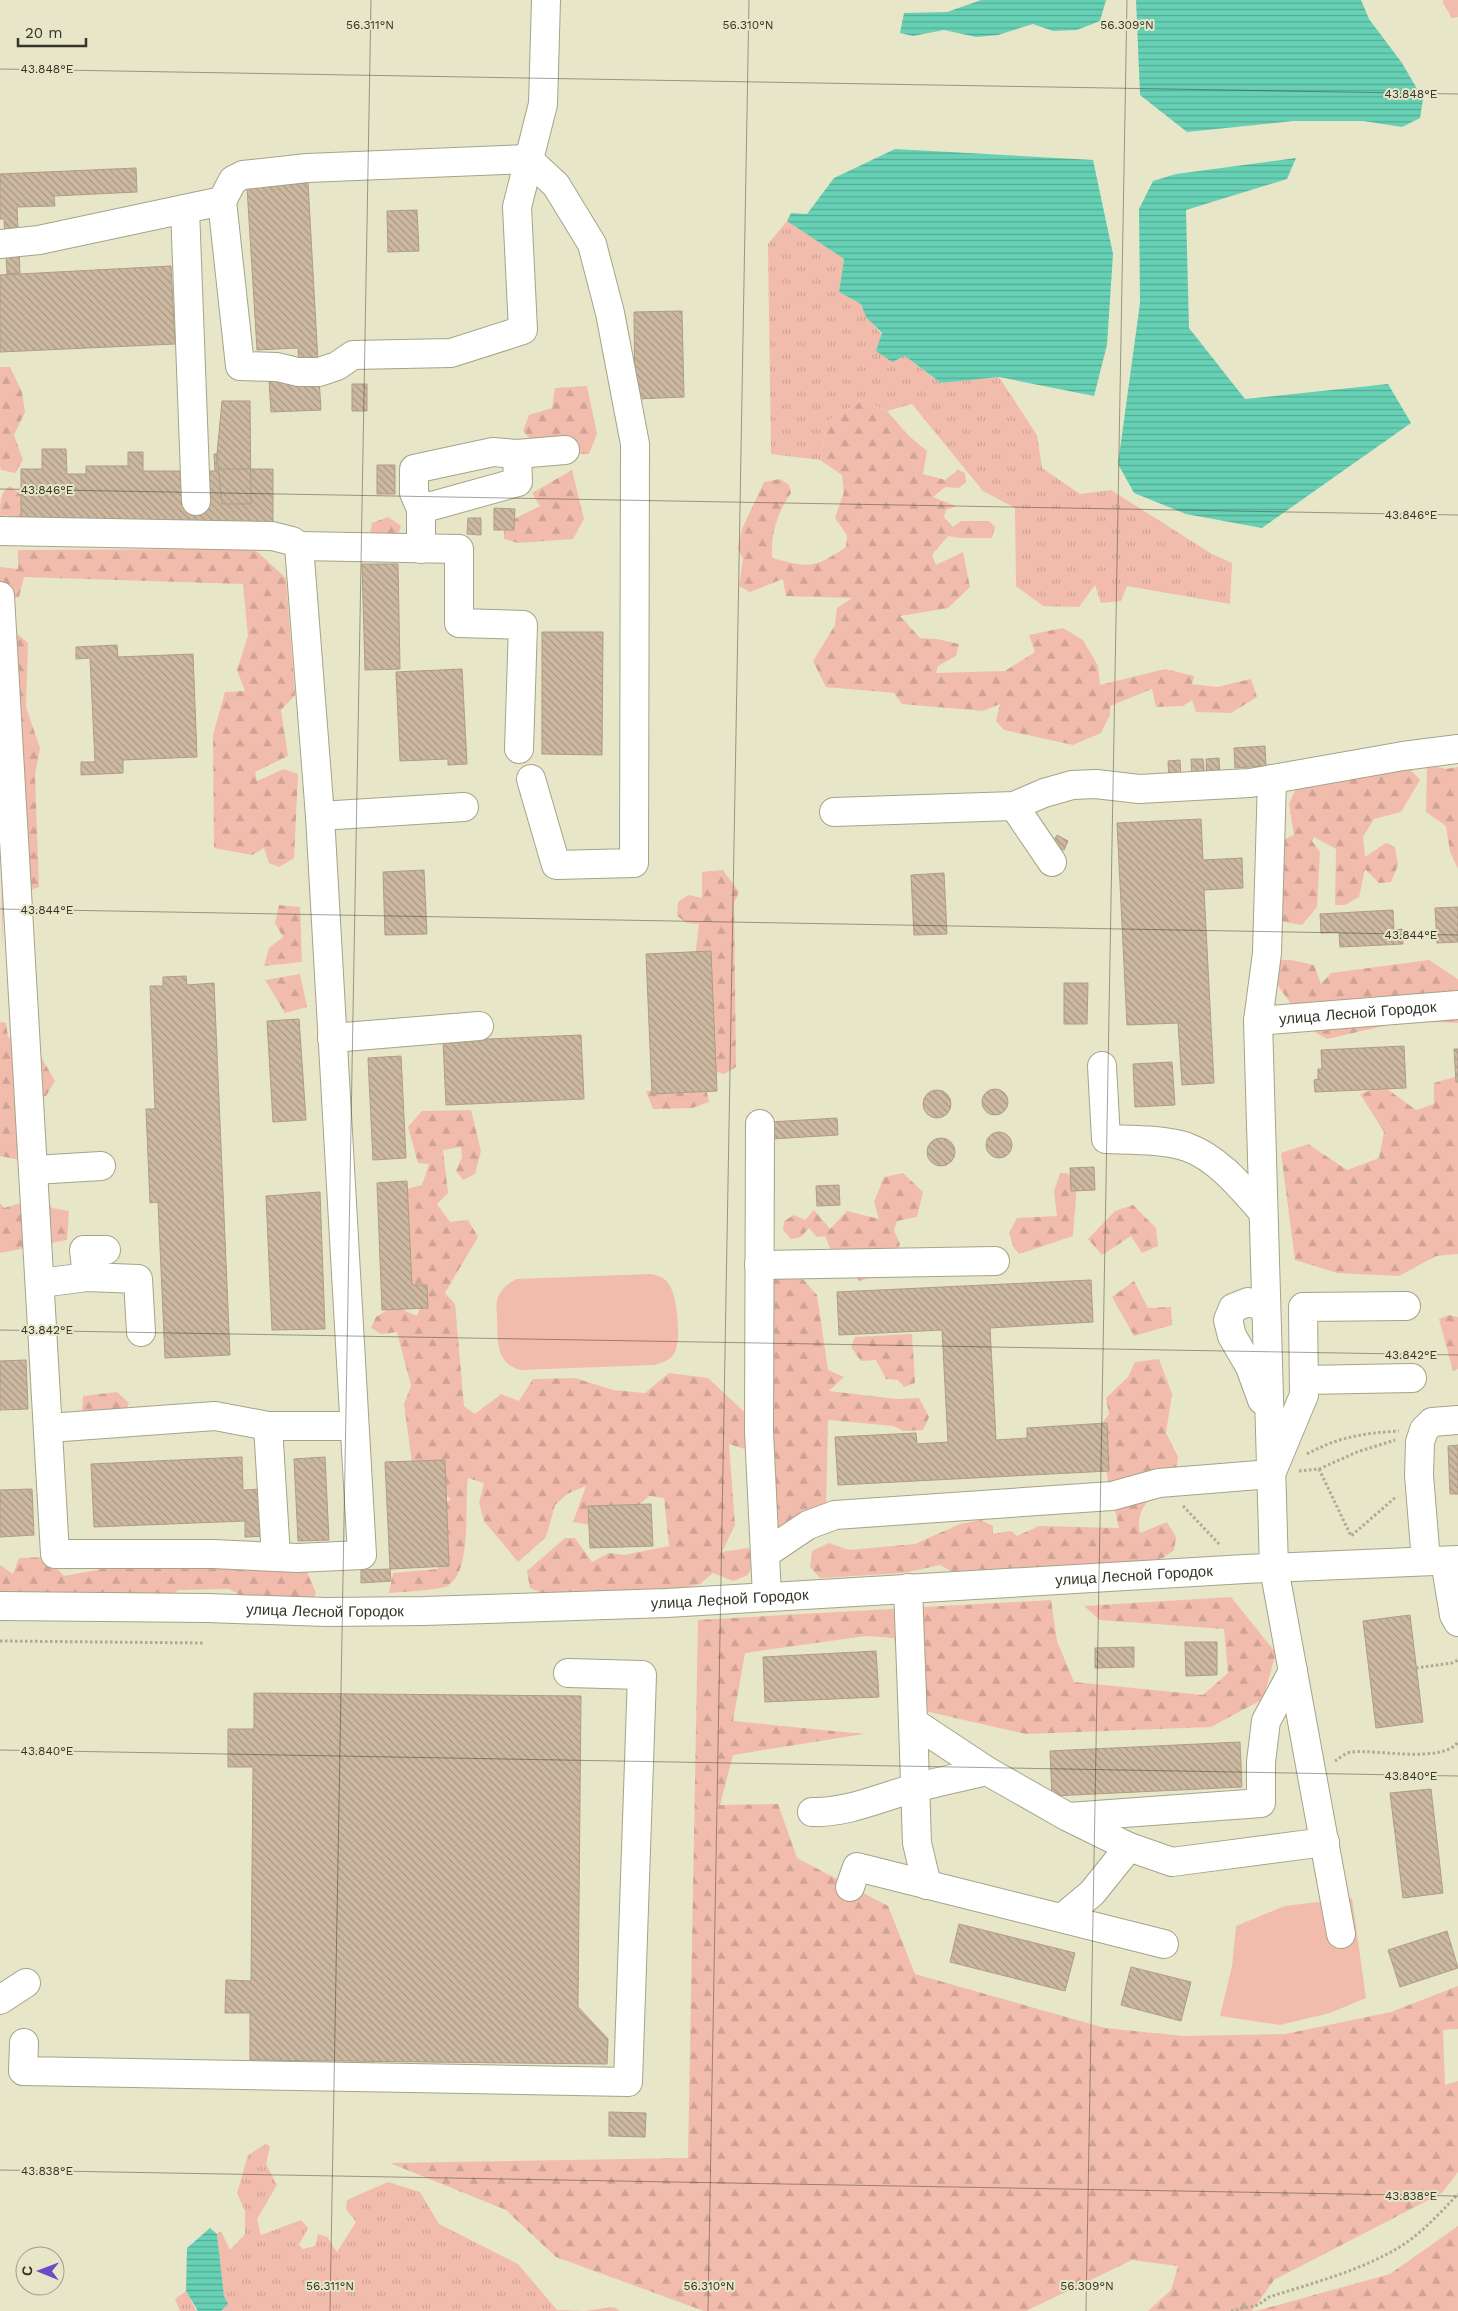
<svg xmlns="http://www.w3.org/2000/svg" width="1458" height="2311" viewBox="0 0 1458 2311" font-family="'Work Sans',sans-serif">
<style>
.grass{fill:url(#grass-tufts)}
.forest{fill:url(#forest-firs)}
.park{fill:#f2bcad}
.water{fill:url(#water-rules)}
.building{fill:url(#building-back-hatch);stroke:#b09d86}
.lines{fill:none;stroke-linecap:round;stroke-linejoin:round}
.minor-casing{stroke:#a5a488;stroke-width:30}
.path{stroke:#acab94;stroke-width:3;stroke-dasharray:2.5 2.5;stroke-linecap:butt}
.minor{stroke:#fff;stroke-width:28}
.ticks{fill:none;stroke:#353429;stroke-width:1;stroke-opacity:0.45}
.labels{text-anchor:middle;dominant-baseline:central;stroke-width:4;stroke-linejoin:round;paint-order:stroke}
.street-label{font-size:15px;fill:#353429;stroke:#e7e6c9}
.ticks-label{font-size:12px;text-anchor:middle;fill:#353429;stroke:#e7e6c9;stroke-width:4;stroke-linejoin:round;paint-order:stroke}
</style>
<defs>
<pattern id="grass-tufts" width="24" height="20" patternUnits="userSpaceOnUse" patternTransform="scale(1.25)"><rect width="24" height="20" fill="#f2bcad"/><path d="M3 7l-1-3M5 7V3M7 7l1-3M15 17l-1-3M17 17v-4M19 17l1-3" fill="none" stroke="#d0a295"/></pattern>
<pattern id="forest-firs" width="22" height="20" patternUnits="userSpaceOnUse" patternTransform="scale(1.25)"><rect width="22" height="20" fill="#f2bcad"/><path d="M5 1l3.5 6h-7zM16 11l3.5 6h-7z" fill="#d0a295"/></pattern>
<pattern id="water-rules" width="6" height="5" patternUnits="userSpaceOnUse" patternTransform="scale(1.25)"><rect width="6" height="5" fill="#66d1b5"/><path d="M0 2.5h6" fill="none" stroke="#55aa93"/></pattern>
<pattern id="building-back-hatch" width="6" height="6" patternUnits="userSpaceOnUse" patternTransform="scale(1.25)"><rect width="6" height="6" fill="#cdb9a2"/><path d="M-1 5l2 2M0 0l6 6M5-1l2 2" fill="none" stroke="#a79784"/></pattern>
</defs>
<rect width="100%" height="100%" fill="#e7e6c9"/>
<path class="grass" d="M787,221L844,259L839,292L861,304C872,334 915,364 941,383L999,377L1037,435L1042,468L1080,494L1111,490L1212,554L1232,563L1230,604L1127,586L1121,601L1101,603L1095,585L1079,607L1043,606L1016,586L1015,508L983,491L912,404L887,411L863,400L827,421L820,460L771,454L768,244Z
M266,2144L270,2146L266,2164L277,2185L257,2219L261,2235L301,2220L308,2228L299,2245L303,2249L315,2246L318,2234L327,2237L337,2252L356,2222L346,2209L347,2200L388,2182L420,2192L439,2224L518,2264L557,2310L584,2311L614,2307L620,2311H221L227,2304L224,2296L217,2234L221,2231L230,2250L245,2234V2211L237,2193L248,2155Z
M186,2291L196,2310L198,2311H180L175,2299Z"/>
<path class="forest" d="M1443,0H1458V17L1452,18L1443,3Z
M0,367H10L22,392L25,412L14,435L23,460L15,473L1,470L0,467Z
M587,386L597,434L589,454H545L523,431L529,415L552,408L555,388Z
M863,400L887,411L909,436L927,451L923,474L945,480L958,470L965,473L966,482L959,488L945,487L933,497L956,506L946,510L944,517L953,527L961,521H989L995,527L992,538H960L948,536L932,555L936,565L963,552L970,587L948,608L900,616L920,638L937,639L959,644L956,656L938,666L936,673L1005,671L1035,652L1029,635L1063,628L1083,640L1098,666L1100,685L1165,669L1194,676L1192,684L1217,687L1251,679L1257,697L1231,713L1196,712L1192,700L1183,706L1156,707L1152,689L1110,706V715L1101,733L1073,745L1004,730L996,721L1000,704L983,711L902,704L894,693L826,687L813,661L835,625L837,608L852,598L786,596L783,579L750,592L739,586L743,559L738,549L742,529L764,482L780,479L789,485L791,493C777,514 771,532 772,558C810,568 813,569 846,547L847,535L835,518L844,492L842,475L820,460L827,421Z
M572,470L584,519L573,539L518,543L504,539V524L540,506L532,493Z
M10,486L59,525L9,518L6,515L0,517C0,504 0,491 10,486Z
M388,517L401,526L398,535L381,541L370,533L372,523Z
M254,549L286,578L295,695L281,710L288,756L255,772L257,781L284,769L298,774L294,858L279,867L269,863L264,848L252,855L214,848L213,735L225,692L245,691L237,670L248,636L243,584L24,577L19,597L6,600L0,596V567L18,569V550Z
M9,627L28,643L26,707L40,748L35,775L39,887L11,896L4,878L2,950L0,630Z
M1427,764L1446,769L1458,767V869L1450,852L1446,826L1426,812Z
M1409,768L1420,780L1401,812L1374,819L1363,837L1365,857L1386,843L1395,847L1398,865L1391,882L1379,883L1365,869L1359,897L1345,905H1335L1336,849L1314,837L1312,841L1320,852L1317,907L1302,925L1284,922L1259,893L1267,847L1294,835L1289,804L1298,784Z
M723,870L739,892L734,903L736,1067L724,1074L702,1067L694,965L699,924L687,923L677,916L678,902L688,895L702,898V872Z
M279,905L300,907L302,962L264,966L269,948L283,937L275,923Z
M1277,960H1291L1314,965L1321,984L1331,973L1429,960L1458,979V1023L1405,1021L1327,1039L1308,1028L1272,977Z
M300,974L307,1007L285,1013L265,980Z
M0,1022L6,1023L8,1037L37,1050L55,1081L46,1096L20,1105L24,1123L46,1127L44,1141L20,1160L0,1156Z
M1458,1076V1254L1436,1256L1399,1276L1337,1273L1295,1260L1281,1153L1308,1144L1347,1170L1379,1158L1384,1132L1360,1094L1383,1086L1416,1110L1434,1104V1083Z
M706,1087L709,1102L692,1108L653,1109L646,1091Z
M471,1110L481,1151L475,1174L463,1180L456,1171L462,1157L461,1147L443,1150L448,1193L437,1204L450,1222L468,1220L478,1237L445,1293L455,1304L464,1406L475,1414L501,1394L519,1401L533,1379L575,1378L613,1390L645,1393L669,1373L708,1378L753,1420L762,1316L774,1274L800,1276L817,1295L828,1370L844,1377L829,1391L897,1399L919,1398L929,1417L923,1430L904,1431L893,1426L828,1420L826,1511L781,1536L758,1522L757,1481L776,1459L729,1444L735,1525L722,1552L748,1548L756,1558L748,1575L733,1581L713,1573L700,1584L639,1599H556L530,1588L527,1571L565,1538H575L592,1562L609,1553L624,1555L669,1546L664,1498L649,1496L612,1529L573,1522L586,1486L567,1494L555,1505L546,1537L518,1562L484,1521L479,1503L484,1483L468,1478C464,1504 473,1572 447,1586C439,1590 401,1592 389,1593L393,1573L438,1569L428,1534L435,1511L451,1499L414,1477L404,1404L411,1386L397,1332L381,1334L371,1328L376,1317L394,1306L417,1316L423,1300L405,1295L398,1191L422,1185L429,1164L418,1163L408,1127L422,1111Z
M903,1173L923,1192L917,1217L897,1221L894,1230L900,1244L888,1272L860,1281L833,1255L825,1236L817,1237L809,1228L801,1237L791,1239L783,1230L784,1221L794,1215L805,1220L814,1210L830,1229L847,1211L879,1219L874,1202L884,1177Z
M1060,1173H1067L1077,1182L1073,1236L1019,1254L1014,1248L1009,1233L1017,1218L1057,1216L1054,1191Z
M46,1196L52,1208L69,1211L67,1240L0,1253V1203L4,1208Z
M1133,1205L1156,1228L1158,1246L1142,1253L1131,1236L1102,1255L1088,1239L1115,1211Z
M1134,1281L1148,1308L1171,1307L1172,1325L1134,1336L1112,1297Z
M1449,1315L1458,1317V1369L1453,1371L1439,1319Z
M912,1334L915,1383L904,1387L898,1380L886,1379L876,1360L861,1361L851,1347L855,1337Z
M1159,1359L1172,1394L1166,1433L1178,1457L1176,1475C1157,1491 1134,1506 1140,1533L1167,1522L1176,1537L1174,1550L1163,1558L1076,1573L1031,1568L951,1571L940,1565L903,1573L820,1578L810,1567L812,1551L829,1543L849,1550L915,1544L960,1524L981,1520L993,1526V1534L1011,1531L1017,1536L1039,1526L1119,1528L1097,1430L1109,1414L1106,1398L1128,1377L1135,1362Z
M117,1392L129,1403L124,1416L97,1423L82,1411L83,1396Z
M47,1557L64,1576L140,1562L306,1570L316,1593L312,1600L278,1615L229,1589L179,1590L152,1605L0,1598V1565L13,1574L19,1558Z
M1231,1597L1276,1653L1263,1699L1211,1727L1026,1734L903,1706L894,1638L866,1636L745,1653L733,1721L864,1734L733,1755L720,1805L778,1804L797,1858L888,1906L915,1974L1105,2028L1183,2036L1285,2034L1391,2012L1458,1986V2029L1443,2030L1445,2085L1458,2081V2172L1442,2193L1274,2280L1252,2311H1148L1171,2290L1178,2266L1132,2260L1026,2311H704L556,2257L506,2210L390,2163L688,2158L698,1620L1051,1600L1057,1641L1074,1682L1203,1695L1228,1673L1224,1629L1100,1620L1084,1606Z
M1458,2226V2311H1256L1390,2274Z"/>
<path class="park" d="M651,1274C659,1276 666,1278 670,1286C677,1297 682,1342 674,1354C670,1361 662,1362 655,1365L520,1370C495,1363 498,1339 497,1318C497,1311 495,1301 499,1295C502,1288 510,1283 516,1279Z
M1352,1898L1366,1998L1330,2013L1280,2025L1220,2016L1232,1966L1236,1926L1285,1906Z"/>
<path class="water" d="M981,0H1106L1100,21L1077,30L1053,31L1033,24L998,35L976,37L944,30L913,36L900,33L904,13L947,12Z
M1136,0H1361L1369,19L1402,63L1423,99L1420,118L1402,127L1363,121H1293L1187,132L1140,95Z
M895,149L1093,160L1113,254L1107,345L1094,396L999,377L941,383L905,356L892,362L876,351L882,333L866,317L861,304L839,292L844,259L787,221L791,213L807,214L834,178Z
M1296,158L1287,179L1186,210L1189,328L1245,399L1388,384L1411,423L1262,528L1186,514L1134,493L1118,464L1140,303L1139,209L1153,181L1176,174Z
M210,2228L217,2234L224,2296L228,2304L221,2311H198L186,2291L187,2248Z"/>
<path class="building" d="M136,168L137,192L54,196L55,206L17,207L20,273L7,274L4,219H0V174Z
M308,183L318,362L299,364L298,348L257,350L247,187Z
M417,210L419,251L388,252L387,211Z
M171,266L175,344L0,352V275Z
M682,311L684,397L635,399L634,312Z
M319,378L321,410L271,412L269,380Z
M352,384H367V411H352Z
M222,401H250L251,504H222L217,454Z
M42,449H66L67,474H86V466H128V452H143V471H215L214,454H217V469H273V525L21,526V469H42Z
M377,465H395V494H377Z
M494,508L515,509L514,530H494Z
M468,518H481V535L467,534Z
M362,564H398L400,669L365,670Z
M542,632H603L602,755L542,754Z
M117,645L118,657L193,654L197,757L123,760V773L81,775V762H95L90,658L76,659V647Z
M462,669L467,764L448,765V759L400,761L396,672Z
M1265,746L1266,766L1235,768L1234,748Z
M1219,758L1220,778H1207L1206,759Z
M1191,759H1203L1205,778L1192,779Z
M1180,760L1181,779L1169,780L1168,761Z
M1201,819L1203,860L1242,858L1243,888L1204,890L1214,1083L1182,1085L1178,1023L1127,1025L1117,823Z
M1057,835L1068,841L1064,850L1052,844Z
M424,870L427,934L385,935L383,872Z
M944,873L947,934L914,935L911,875Z
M1458,907V942L1437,943L1435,908Z
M1393,910L1394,930L1402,929L1403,944L1340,947L1339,932L1321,933L1320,914Z
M711,951L717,1091L652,1094L646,954Z
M186,976L187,985L214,983L230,1355L165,1358L158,1202L150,1203L146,1109H155L150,986H163V977Z
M1064,983H1088L1087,1024H1064Z
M299,1019L306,1120L273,1122L267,1021Z
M581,1035L584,1099L446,1105L443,1041Z
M1404,1046L1406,1088L1315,1092L1314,1080L1318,1079V1069H1322L1321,1050Z
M1454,1049H1458V1082H1456Z
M401,1056L406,1158L373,1160L368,1058Z
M1172,1062L1175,1105L1135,1107L1133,1064Z
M982 1102a13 13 0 1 1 26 0a13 13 0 1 1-26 0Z
M923 1104a14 14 0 1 1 28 0a14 14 0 1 1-28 0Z
M837,1118L838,1135L771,1139L770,1122Z
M986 1145a13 13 0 1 1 26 0a13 13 0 1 1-26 0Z
M927 1152a14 14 0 1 1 28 0a14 14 0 1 1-28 0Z
M1094,1167L1095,1190L1071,1191L1070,1168Z
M407,1181L412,1285H427L428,1308L382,1310L377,1183Z
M839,1185L840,1205L817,1206L816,1186Z
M320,1192L325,1329L272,1330L266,1196Z
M1091,1280L1093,1322L990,1328L996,1440L1027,1438V1428L1107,1423L1109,1471L838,1485L835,1437L916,1433L917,1444L948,1442L942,1330L839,1335L837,1292Z
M26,1360L28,1409L0,1410V1361Z
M1458,1445V1494H1450L1448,1446Z
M242,1457L243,1490L264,1489L266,1536L245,1537V1521L94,1527L91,1464Z
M325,1457L329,1540L298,1541L294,1459Z
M445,1460L449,1566L390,1569L385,1462Z
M32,1489L34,1535L0,1537V1490Z
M651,1504L653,1546L590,1548L588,1506Z
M390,1569L391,1581L361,1583V1570Z
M1410,1615L1423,1722L1376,1728L1363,1621Z
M1185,1642H1217V1675L1186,1676Z
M1134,1647V1667L1095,1668V1648Z
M876,1651L879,1697L765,1702L763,1657Z
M254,1693L581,1696L578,2007L608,2039L607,2064L250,2060V2013H225L226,1980L251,1981L253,1767H228V1729H254Z
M1240,1742L1242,1787L1052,1796L1050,1751Z
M1431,1789L1443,1893L1403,1898L1390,1793Z
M959,1924L1075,1953L1065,1991L950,1962Z
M1447,1931L1458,1968L1400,1987L1388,1950Z
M1131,1967L1191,1982L1181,2021L1121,2005Z
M609,2112L646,2113L645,2137L609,2136Z"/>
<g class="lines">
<g class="minor-casing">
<g id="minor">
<path d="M222,201L240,366L277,367L298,372H319L337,366L353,355L451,353L523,330L517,207L543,104L546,0"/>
<path d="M185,209L196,501"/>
<path d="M0,244L39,240L222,201L233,180L243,175L307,168L528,159L556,185L592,244L610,313L635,444L634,863L556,865L531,779"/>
<path d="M517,454L565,450"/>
<path d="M0,531L272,536L292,541L299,546L320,816L362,1555L297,1558L213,1554H55L0,596"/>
<path d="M299,546L459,549V623L523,625L519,749"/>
<path d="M421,549V509L414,493V469L493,452L517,454L518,482L421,509"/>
<path d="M1272,779L1267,953L1258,1021L1274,1568L1341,1934"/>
<path d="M1014,806L1052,862"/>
<path d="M834,812L1014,806L1044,793L1072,785L1096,784L1139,789L1250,783L1403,756L1458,749"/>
<path d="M320,816L464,807"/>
<path id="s1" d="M1258,1021L1458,1005"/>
<path d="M332,1038L479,1026"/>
<path d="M1102,1066L1106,1139C1130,1140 1164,1139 1187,1147C1219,1159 1241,1187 1263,1212"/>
<path d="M760,1124L759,1432L767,1596"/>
<path d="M34,1170L101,1166"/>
<path d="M759,1265L995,1261"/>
<path d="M87,1277L84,1250H106"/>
<path d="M41,1283L87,1277L138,1279L141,1332"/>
<path d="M1304,1380L1412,1378"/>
<path d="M1262,1400L1250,1367L1232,1336L1228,1320L1233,1308L1248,1302L1266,1307"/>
<path d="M268,1426L276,1557"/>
<path d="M49,1428L215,1416L268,1426H354"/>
<path d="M765,1554L808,1525L835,1515L1112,1496L1159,1483L1271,1474L1304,1395L1303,1307L1406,1306"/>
<path d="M1426,1561L1419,1475L1420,1442L1424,1430L1432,1422L1458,1420"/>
<path d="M1445,1561L1454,1615L1458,1622"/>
<path d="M908,1588L913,1722L987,1771L1068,1817L1129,1847L1172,1862L1325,1842"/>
<path id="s2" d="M0,1606L207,1608L326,1612L424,1611L667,1603L1245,1569L1458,1560"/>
<path d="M913,1722L917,1843L927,1885"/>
<path d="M812,1812C849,1813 880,1797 916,1788C939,1781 963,1777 987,1771"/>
<path d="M1069,1817L1261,1803V1762L1266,1721L1293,1671"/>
<path d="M850,1887L857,1867L1164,1944"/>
<path d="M1062,1918L1092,1893L1129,1847"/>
<path d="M0,2000L26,1983"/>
<path d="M24,2043L23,2071L628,2082L642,1675L568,1673"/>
</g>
</g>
<path class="path" d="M1307,1454C1338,1437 1364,1433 1399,1431
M1319,1469L1351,1536L1397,1496
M1299,1471L1319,1469L1357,1452L1395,1440
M1183,1506L1220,1545
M0,1641L204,1643
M1416,1668L1452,1663L1458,1660
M1335,1761C1340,1758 1346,1752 1352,1752C1376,1749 1442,1764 1458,1742
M1231,2311L1258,2305L1269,2297C1313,2283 1359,2271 1398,2248C1421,2234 1440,2213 1458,2194"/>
<use href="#minor" class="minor"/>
</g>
<path class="ticks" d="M0,69L1458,94M0,489L1458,515M0,909L1458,935M0,1330L1458,1355M0,1750L1458,1776M0,2170L1458,2196M330,2311L371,0M708,2311L749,0M1086,2311L1127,0"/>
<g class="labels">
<g class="street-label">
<text stroke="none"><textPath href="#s1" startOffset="100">улица Лесной Городок</textPath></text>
<text stroke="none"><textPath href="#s2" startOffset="1135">улица Лесной Городок</textPath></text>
<text stroke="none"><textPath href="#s2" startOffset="730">улица Лесной Городок</textPath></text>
<text stroke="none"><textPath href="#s2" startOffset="325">улица Лесной Городок</textPath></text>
</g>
</g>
<g class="ticks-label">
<text x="370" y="29">56.311°N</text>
<text x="748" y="29">56.310°N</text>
<text x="1127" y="29">56.309°N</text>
<text x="47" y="73">43.848°E</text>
<text x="1411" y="98">43.848°E</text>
<text x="47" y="494">43.846°E</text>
<text x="1411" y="519">43.846°E</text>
<text x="47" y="914">43.844°E</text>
<text x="1411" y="939">43.844°E</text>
<text x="47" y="1334">43.842°E</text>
<text x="1411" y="1359">43.842°E</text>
<text x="47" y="1755">43.840°E</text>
<text x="1411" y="1780">43.840°E</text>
<text x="47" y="2175">43.838°E</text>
<text x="1411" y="2200">43.838°E</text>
<text x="330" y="2290">56.311°N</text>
<text x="709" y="2290">56.310°N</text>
<text x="1087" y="2290">56.309°N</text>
</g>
<g transform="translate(40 2271) rotate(271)"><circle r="24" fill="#e7e6c9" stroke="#a09f89"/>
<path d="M0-4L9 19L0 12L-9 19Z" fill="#6e4bc4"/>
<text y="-8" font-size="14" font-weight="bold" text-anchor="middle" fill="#353429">С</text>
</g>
<path d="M18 38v8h68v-8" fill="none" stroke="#353429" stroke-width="2.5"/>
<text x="25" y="38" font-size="15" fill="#353429" stroke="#e7e6c9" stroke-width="4" paint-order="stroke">20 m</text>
</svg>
